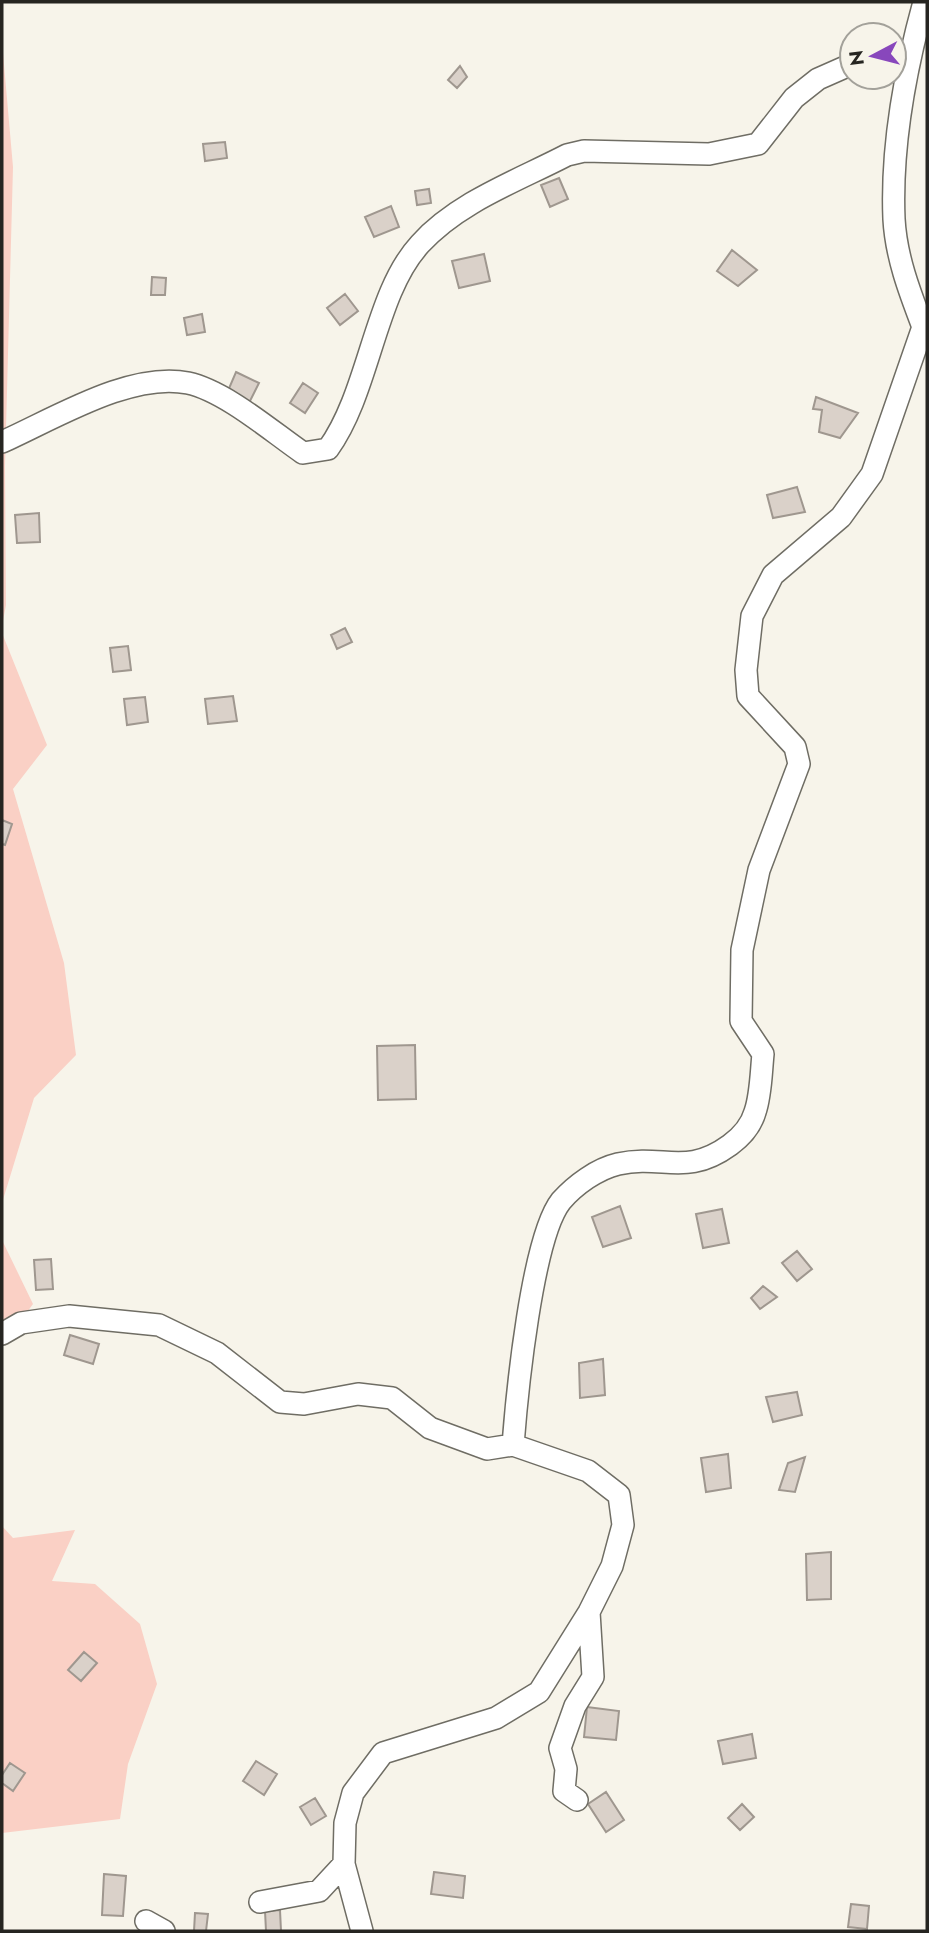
<svg xmlns="http://www.w3.org/2000/svg" width="929" height="1933" viewBox="0 0 929 1933" font-family="Jost,sans-serif">
<style>
.green{fill:#fad0c5}
.building{fill:#dad1c9;stroke:#9f978f;stroke-width:2}
.lines{fill:none;stroke-linecap:round;stroke-linejoin:round}
.minor-casing{stroke:#6f6d64;stroke-width:24}
.minor{stroke:#fff;stroke-width:21}
</style>
<rect width="100%" height="100%" fill="#f7f4ea"/>
<path class="green" d="M2,42L13,167L5,466L6,605L2,626Z
M2,633L47,745L13,789L64,963L76,1055L34,1098L2,1203Z
M2,1240L33,1304L2,1346Z
M2,1526L13,1538L75,1530L52,1581L95,1584L140,1624L157,1684L128,1764L120,1819L2,1833Z"/>
<path class="building" d="M460,66L467,77L457,88L448,80Z
M225,142L227,158L205,161L203,144Z
M559,178L568,199L550,207L541,185Z
M429,189L431,203L417,205L415,191Z
M391,206L399,227L374,237L365,217Z
M732,250L757,270L738,286L717,271Z
M484,254L490,281L459,288L452,261Z
M152,277L166,278L165,295H151Z
M345,294L358,311L340,325L327,308Z
M202,314L205,332L187,335L184,318Z
M236,372L259,383L249,403L227,393Z
M303,383L318,393L305,413L290,403Z
M816,397L858,413L840,438L819,432L822,410L813,409Z
M797,487L805,512L773,518L767,495Z
M39,513L40,542L17,543L15,515Z
M345,628L352,642L337,649L331,635Z
M128,646L131,670L113,672L110,648Z
M233,696L237,721L208,724L205,699Z
M145,697L148,722L127,725L124,699Z
M2,820L12,824L5,845L2,844Z
M415,1045L416,1099L378,1100L377,1046Z
M620,1206L631,1238L603,1247L592,1217Z
M722,1209L729,1243L703,1248L696,1214Z
M797,1251L812,1269L797,1281L782,1263Z
M51,1259L53,1289L36,1290L34,1260Z
M763,1286L777,1297L760,1309L751,1298Z
M70,1335L99,1344L93,1364L64,1355Z
M603,1359L605,1395L580,1398L579,1363Z
M797,1392L802,1415L773,1422L766,1397Z
M728,1454L731,1488L706,1492L701,1458Z
M805,1457L795,1492L779,1490L788,1463Z
M831,1552V1599L807,1600L806,1554Z
M84,1652L97,1663L81,1681L68,1670Z
M587,1707L619,1711L616,1740L584,1737Z
M752,1734L756,1758L723,1764L718,1741Z
M256,1761L277,1774L264,1795L243,1781Z
M10,1763L25,1773L13,1791L2,1783V1775Z
M606,1792L624,1820L606,1832L588,1804Z
M315,1798L326,1816L311,1825L300,1807Z
M742,1804L754,1817L740,1830L728,1818Z
M434,1872L465,1876L463,1898L431,1894Z
M104,1874L126,1876L123,1916L102,1915Z
M851,1904L869,1906L867,1929L848,1927Z
M280,1910L281,1931H266L265,1911Z
M195,1913L208,1914L206,1931H194Z"/>
<g class="lines">
<g class="minor-casing">
<path id="minor" d="M923,327C910,293 896,257 894,219C891,147 905,71 924,2
M2,442C54,419 131,371 188,383C225,391 271,431 303,453L328,449C370,391 374,294 420,244C458,202 517,181 567,155L584,151L709,154L758,144L794,98L818,79L852,64
M2,1334L21,1323L69,1316L159,1325L217,1353L280,1402L304,1404L358,1394L392,1398L430,1428L487,1449L513,1445L588,1471L619,1495L623,1525L612,1566L589,1612L539,1692L496,1718L383,1753L353,1793L345,1823L344,1864L362,1931
M513,1445C517,1393 532,1238 561,1201C575,1185 597,1169 618,1164C664,1154 686,1177 730,1145C741,1137 751,1126 755,1112C761,1095 761,1073 763,1054L741,1021L742,950L759,870L799,764L795,747L748,696L746,670L752,616L773,575L841,517L872,474L923,327L927,324
M577,1800L564,1791L566,1769L560,1748L575,1706L593,1677L589,1612
M260,1902L319,1891L344,1864
M146,1921L164,1931"/>
</g>
<use href="#minor" class="minor"/>
</g>
<rect width="929" height="1933" fill="none" stroke="#262521" stroke-width="7"/>
<g transform="translate(873 56) rotate(263)"><circle r="33" fill="#f7f4ea" stroke="#a3a19a" stroke-width="2"/>
<path d="M0-5L12 26L0 18L-12 26Z" fill="#8847bc"/>
<text y="-10" font-size="19" font-weight="bold" text-anchor="middle" fill="#262521">N</text>
</g>
</svg>
